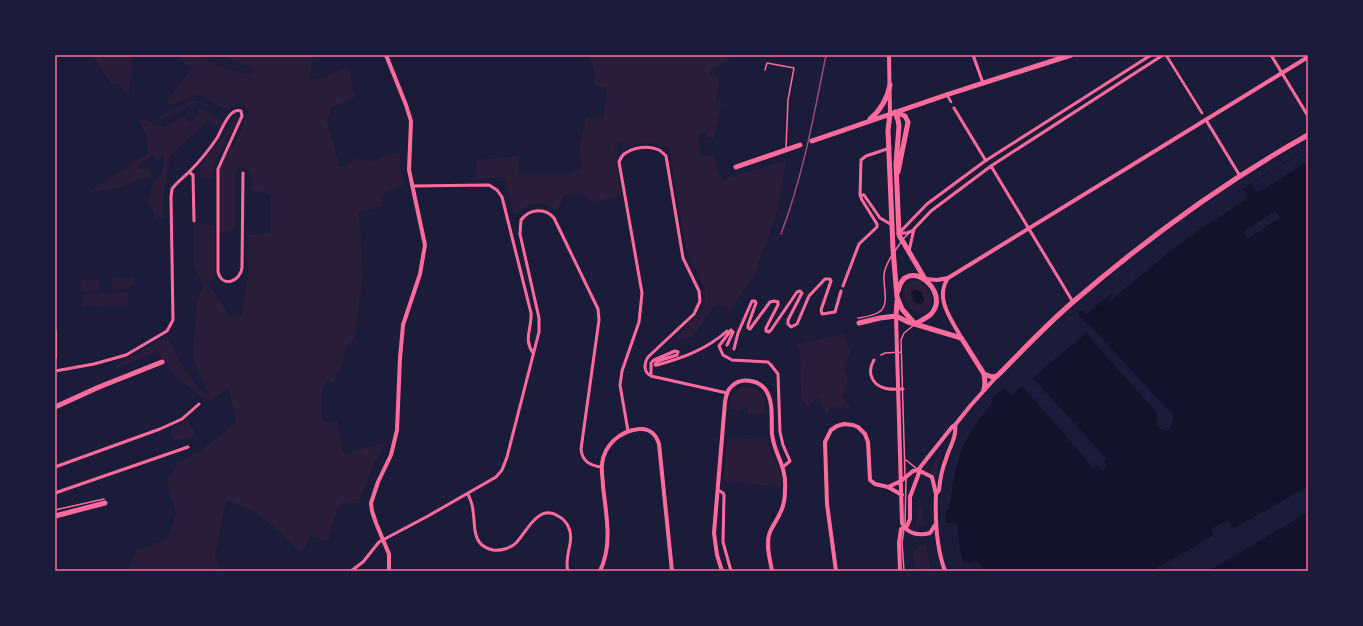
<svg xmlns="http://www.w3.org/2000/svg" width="1363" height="626" viewBox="0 0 1363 626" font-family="Ubuntu,sans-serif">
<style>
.green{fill:#2a1e3b}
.water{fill:#12122b}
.pier{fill:#1b1b3a}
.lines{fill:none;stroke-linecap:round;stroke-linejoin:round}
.service{stroke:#ff6b9d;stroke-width:1.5}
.pedestrian{stroke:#ff6b9d;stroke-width:2.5}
.minor{stroke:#ff6b9d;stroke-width:3}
.tertiary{stroke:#ff6b9d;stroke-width:4}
.primary{stroke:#ff6b9d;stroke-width:5}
.rail{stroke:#a44b75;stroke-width:1.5}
.neatline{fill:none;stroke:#ff6b9d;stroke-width:1.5}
</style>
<rect width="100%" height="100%" fill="#1b1b3a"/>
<path class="green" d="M92,55H132V72L128,97L118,83L113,86Z
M177,55H195L221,67L251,75L253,68L217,55H311L313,59L309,81L327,76L348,66L355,97L331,108L327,121L340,167L347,166L355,159L373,161L378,160L386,154L400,153V167L404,184L380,195L384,206L359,212L363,275L354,341L345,346C345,359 341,371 333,382L326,381C321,394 320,409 324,422L337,421L344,454L386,442L370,472L359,503H341L333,522L328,542L311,536L301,553L281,533L252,510L226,500L215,557L220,571H127L136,551L168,538L176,514L167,483L177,463L201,451L236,422L229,388L211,400L202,397L173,374L157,351L115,369L116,365C134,357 150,346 167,336L178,358L197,388L210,396L194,363L193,350L197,301L203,286L194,265V223L214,225L215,276L209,285L223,305L228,317L241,316L248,275V235L270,233V194L265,192L252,191V177L248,170L242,167L237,170L235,175V231L219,232L218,169L239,136L248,112L246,106C237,102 233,105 227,111L203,96L196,95L172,105L166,103L191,69Z
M579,55H731L727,61L711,70L710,74L717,77L719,82L716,101L722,103L714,139L706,137L707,131C694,135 699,146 701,156H715C716,162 716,172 722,176V180L786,160L777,213L754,276L730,310L716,304L692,337L678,341L676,338L702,310L705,301L704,287L687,252L669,148C653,140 641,143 624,148L620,141L615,145L617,154L616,163L621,194L594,203L583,193L565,194L560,204L558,211C553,210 551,207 547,205C535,201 526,205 518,214L513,212L504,177L475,179L477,160L518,156L520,175H567L582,167L579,150L586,117L603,119L607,88L595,85L594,70L589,57Z
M194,100L205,103L215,110L199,103H194L167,118L161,119L159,116Z
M197,108H199L223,122L220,129L207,122L170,156L163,200V218H154V210L150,209L148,201L153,183L162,174L164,155L157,160L153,155L138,166L140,170L149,168L152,175L146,179L143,177L120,188L89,192L148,153L146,137L139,120H145L163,127L182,117H185L189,122L200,114Z
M235,117L239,118L216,160L212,178L200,179L199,167L224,135Z
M133,277L134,285L129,286V288L112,290L111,278Z
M99,279V290L81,291L80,280Z
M912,280C927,280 940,303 925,313C908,315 894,288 912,280Z
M128,292V305L83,307L82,295Z
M843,334L851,352L844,366L848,382L842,396L851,409L831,407L826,414L818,397L808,407L801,398L800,352L794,345Z
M743,387C763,387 764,397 766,414L748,413V408H740V410L730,409C730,399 731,390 743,387Z
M187,419L196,435L174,441L170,431Z
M727,438L768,439L769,446L782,477L781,487L724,481Z
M943,448L936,475L929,472Z
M919,506H922L924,527L915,526Z
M926,544L931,571H915L913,551H916L920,545Z"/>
<path class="water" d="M1308,149V491L1231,534L1226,529L1214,535L1152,571H985L978,561L964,563L960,551L957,522L946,523V510L949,509L956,467L958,465C957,448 983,415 993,401L992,399L1004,388L1012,396L1022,386L1061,430L1093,468L1097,465L1102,470L1107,466L1103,461L1105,458L1033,378L1086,333L1157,413L1156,425L1161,429H1170L1174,416L1078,314L1082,310L1086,315L1113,292L1111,289L1129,274L1128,272C1185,227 1244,185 1308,149Z
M914,289L918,290L922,293L924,300L921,304C915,305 912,299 911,293Z
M1308,512V571H1209Z"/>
<path class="pier" d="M1308,149V162L1257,193L1251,184Z
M1242,189L1248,198L1193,234L1164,256L1109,302L1108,300L1113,295L1111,293L1113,292L1111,289L1129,274L1128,272L1187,226Z
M1275,211L1280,218L1247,239L1243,232Z
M1091,327L1174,416L1170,429L1166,431L1161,429L1156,425L1157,413L1086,333L1087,331L1159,412L1158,424L1162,427L1169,428L1172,416L1089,328Z
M1033,378L1106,458L1103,461L1107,467L1102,471L1097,465L1094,469L1061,430L1022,386L1023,385L1063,428L1094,466L1098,463L1102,468L1104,466L1101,461L1103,458L1032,379Z
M1308,486V494L1251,527L1231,536L1226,531L1221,532L1218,535L1156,571H1152L1214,535L1211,529L1228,520L1233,529Z
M1308,510V512L1209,571H1207Z"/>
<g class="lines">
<path class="service" d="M765,70L767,63L794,68L788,100L786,148
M903,239L909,233
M895,251L901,242
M858,318C864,317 873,316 879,312C890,306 883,286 884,276C884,268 888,262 892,255
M881,355L885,353L901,352
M906,460L917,469
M905,475L901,340L904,333L914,325
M55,510L104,499
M905,525L906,479
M904,571L902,543L904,529"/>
<path class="pedestrian" d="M1166,55L1202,113
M947,95L951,102"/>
<path class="minor" d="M973,55L983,83
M1271,55L1308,116
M954,108L986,161
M1206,120L1240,176
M890,148L866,156L861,160L860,195H864L880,218L892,225
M991,166L1073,302
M189,172L193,175L194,221
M412,186L489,185L497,190L502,197L531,313C532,330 523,338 533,353
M900,232L927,204L985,161L1151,55
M898,233H907L912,231L931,211L991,166L1163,55
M909,251L914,229
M843,286L859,244L877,227V224L862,200L860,195
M731,330L719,346L723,355L732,360L768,362L771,365L778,374L780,432L783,445L790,461L783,467
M727,345L733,332L731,330
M734,349L738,333L752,301H755L756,303L748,325V328L750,329L770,302L774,301L778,302V305L766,328V331L769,332L771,330L797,292L800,291L802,293L788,320V324L791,327L797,324L809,296L825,279H830L831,281L821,310L822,314L835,312L841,291
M874,360C867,371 871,384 884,388C890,390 897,389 903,389
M55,371L94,364L126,355L167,331L173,320L171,197L172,189C177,182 183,178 189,172C199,162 209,150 217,138C222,130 229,107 241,111L242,116L218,169V272C222,288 240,282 242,268L243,173
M651,376V363L654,360L675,351L678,352L677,355L658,361L656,363L655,365H657C683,358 707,349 727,331
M628,431L620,385L622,371L639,322L642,293L619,162C623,148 647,144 659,150C661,151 664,154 666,156L683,258L699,291L700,301L694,314L648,357C644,363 643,372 651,376L727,393
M55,467L160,429L182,419L199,404
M718,490L723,493L724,495L723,542L731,571
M55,493L188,447
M468,494C470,499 473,505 473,511C475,521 473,535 480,543C483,547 489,549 493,550C501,551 511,548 516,543C526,533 538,503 558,516C562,518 566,522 568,526C576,541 563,556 568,571
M351,571L363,562L379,542L428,516L496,477L502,470L507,457L539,332V318L520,234L521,220C529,209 545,207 554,218L598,309L599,320L581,449C582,461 590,466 602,467"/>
<path class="tertiary" d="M386,55L406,105L411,121L409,170L425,245L420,274L403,325L400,358L397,430L391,455L378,482L371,503L372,511L376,523L389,554V571
M889,55L890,114
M948,278C934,299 952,320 962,339
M925,279L937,280L948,278L1308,57
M896,316L902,523C907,534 919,536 930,533L935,525
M55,332V357
M888,487L901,481L913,471L918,470L952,427L955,425L971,405L997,376
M600,571C613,545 606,514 603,486C603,479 601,471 602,464C604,445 620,431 639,429C649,428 656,434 659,444L672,571
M722,571L717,555L714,533L725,402C726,396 727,390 732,386C741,377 758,380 765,389C774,401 771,419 772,434C774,454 787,466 785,490C785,497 784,506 780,513C777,521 771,527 769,535C766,547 770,559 772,571
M836,571L827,504L825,442L831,430L837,426L844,424L853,425L858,427L865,434L868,442L870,480L875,484L888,487L902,495
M900,571L899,543L901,529L907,526L910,519V497L919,473L918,470L932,477L936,494
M945,571C936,547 935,520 936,494L939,490C940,479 942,469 946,459C949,448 957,437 955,425"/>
<path class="primary" d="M895,112L898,120L899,126L896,164L899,235L925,279
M895,112L905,116L908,122L898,172
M890,114L888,130L893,249L897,297L902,309L915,324
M870,119C881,110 887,99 890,85
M812,141L946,95L1071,55
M736,167L800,145
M898,291C906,254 952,292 931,314C927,318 920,321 915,324
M896,316L897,301
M859,323L880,318L896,316L908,322L958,337L962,339L984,374L992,377L997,376C1022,351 1046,325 1073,302C1146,239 1224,182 1308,135
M984,374L985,383L984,390
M55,407L99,387L162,362
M55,516L105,503"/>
<path class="rail" d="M781,234C803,176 814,115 826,55"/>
</g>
<rect width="1363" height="626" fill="none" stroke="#1b1b3a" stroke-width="112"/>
<rect x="56" y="56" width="1251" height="514" class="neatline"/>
</svg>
